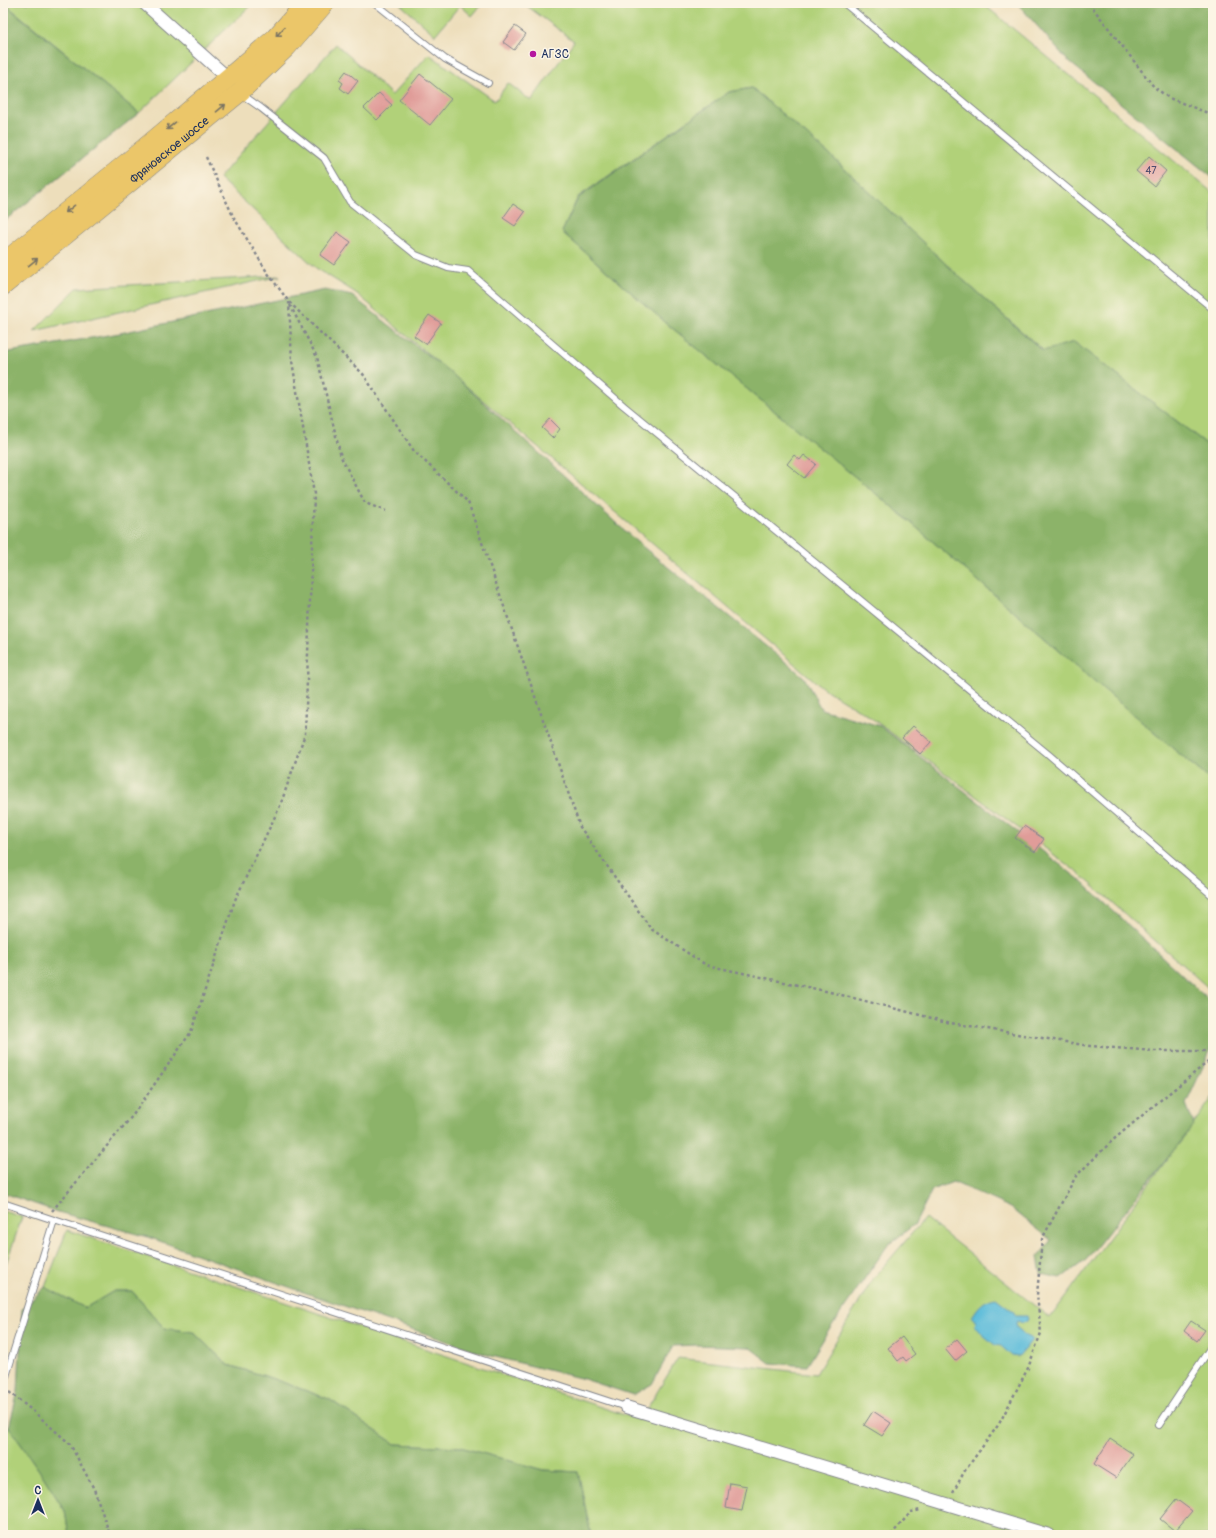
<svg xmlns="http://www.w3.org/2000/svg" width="1216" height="1538" viewBox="0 0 1216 1538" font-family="Pangolin,sans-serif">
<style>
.green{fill:#b1d179;stroke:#66806c}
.forest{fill:#8cb369;stroke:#547164}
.water{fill:#5cbcda;stroke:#3c769c}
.building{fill:#e09c99}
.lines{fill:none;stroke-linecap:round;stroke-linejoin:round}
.service-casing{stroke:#84868c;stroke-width:8}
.minor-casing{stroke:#84868c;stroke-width:14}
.primary-casing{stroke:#84868c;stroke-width:20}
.path{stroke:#84868c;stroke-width:2.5;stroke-dasharray:3 3;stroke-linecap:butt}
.service{stroke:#fff;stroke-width:6}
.minor{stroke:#fff;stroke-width:12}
.primary{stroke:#ebc669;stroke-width:19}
.oneway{stroke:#797363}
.poi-dot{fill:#b5179e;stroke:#fcf5e5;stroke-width:1.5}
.labels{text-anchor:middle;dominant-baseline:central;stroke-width:3;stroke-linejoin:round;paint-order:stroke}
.number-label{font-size:10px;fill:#4c4a6d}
.poi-label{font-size:12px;fill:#1b2f5e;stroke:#fcf5e5;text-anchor:start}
.street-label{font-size:12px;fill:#1b2f5e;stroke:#fcf5e5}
</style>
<rect width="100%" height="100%" fill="#fcf5e5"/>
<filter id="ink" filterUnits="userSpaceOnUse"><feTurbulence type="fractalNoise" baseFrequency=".025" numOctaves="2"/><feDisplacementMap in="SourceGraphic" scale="8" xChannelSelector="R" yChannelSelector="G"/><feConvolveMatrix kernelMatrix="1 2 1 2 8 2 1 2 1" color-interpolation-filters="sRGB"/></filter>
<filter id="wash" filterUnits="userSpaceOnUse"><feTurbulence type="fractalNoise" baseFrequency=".012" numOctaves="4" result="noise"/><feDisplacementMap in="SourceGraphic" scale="16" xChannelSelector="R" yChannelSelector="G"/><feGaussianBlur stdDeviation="0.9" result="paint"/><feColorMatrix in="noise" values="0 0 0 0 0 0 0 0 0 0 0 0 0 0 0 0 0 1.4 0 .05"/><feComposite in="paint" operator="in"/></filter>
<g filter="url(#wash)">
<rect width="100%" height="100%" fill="#eddebb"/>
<path class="green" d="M4,3H249L251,5L139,113Z
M399,3H483L472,16L460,5L435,35Z
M523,3H982L1213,193V449L1074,342L1044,351L962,279L831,156L752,88L729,92L578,197L562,232L666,323L902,515L1158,736L1213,782V992L1081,875L866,714L823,688L356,293L316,268L219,178L336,44L392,95L429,54L495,101L508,83L531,101L574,41Z
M280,276L34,331L77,288Z
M1213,1097V1535H591L578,1472L543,1470L460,1447L395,1444L329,1399L265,1376L228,1365L193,1332L164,1328L132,1291H114L85,1308L45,1287L67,1230L640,1420L678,1358L816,1374L873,1279L925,1218L1050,1318Z
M3,1211L22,1217L6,1264L3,1263Z
M3,1423L9,1427L43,1476L65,1511L69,1535H3Z"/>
<path class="forest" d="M3,3L139,113L3,222Z
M1017,3H1213V178L1068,61Z
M752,88L831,156L962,279L1043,351L1074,342L1213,449V782L1158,736L902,515L666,323L562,232L578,198L729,92Z
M325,290L352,296L451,373L637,542L804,677L821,709L880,726L1080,880L1213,1004L1212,1047L1186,1104L1194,1125L1086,1260L1061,1278L1041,1274L1038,1257L1051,1240L1011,1208L953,1182L932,1190L915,1224L888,1245L831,1327L807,1366L770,1363L749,1347L697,1345L673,1346L652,1384L633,1395L584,1379L488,1355L303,1292L151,1238L58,1212L3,1193V353L120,333Z
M45,1287L85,1308L114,1291H132L164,1328L193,1332L228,1365L265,1376L329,1399L395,1444L460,1447L543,1470L578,1472L591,1535H69L65,1511L43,1476L9,1427L18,1391L22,1309Z"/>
<path class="water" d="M996,1298L1013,1311L1016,1316H1027L1028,1319L1027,1321L1023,1323L1017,1321L1016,1323L1017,1328L1021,1331L1022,1334L1031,1338L1032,1340L1018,1357L1012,1356L1001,1346L995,1345L982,1334L975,1325L976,1322L972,1317C978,1307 983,1300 996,1298Z"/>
<g id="blocks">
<path class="building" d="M515,26L526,34L514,50L503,42Z
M346,71L358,81L348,94L340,88L343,83L339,80Z
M420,74L451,99L430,125L399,100Z
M379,93L392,105L377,120L364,108Z
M1149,156L1166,171L1154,186L1136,171Z
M513,204L525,212L515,226L503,218Z
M337,232L351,242L334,265L320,255Z
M429,315L441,323L426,344L414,336Z
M550,419L560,429L553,438L542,428Z
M794,455L800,460L804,455L816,464L804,478L787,464Z
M913,726L931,742L920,754L902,738Z
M1024,826L1044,839L1035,852L1015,838Z
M1191,1321L1205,1330L1197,1341L1184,1331Z
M902,1337L915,1354L906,1361L903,1357L898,1361L888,1348Z
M957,1339L967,1351L955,1361L945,1349Z
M873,1411L891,1423L882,1436L864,1425Z
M1110,1439L1133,1454L1116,1478L1094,1464Z
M730,1483L747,1486L742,1511L726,1508Z
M1176,1499L1192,1511L1175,1531L1160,1519Z"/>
</g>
</g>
<g filter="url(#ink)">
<use href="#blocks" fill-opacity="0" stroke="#84868c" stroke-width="1"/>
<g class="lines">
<g class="service-casing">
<path id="service" d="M375,3L445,59L488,83
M844,3L1213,309
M241,94L261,108L324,158L350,202L416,255L448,268L468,271L624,406L1048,754L1213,896
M3,1203L54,1220L3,1386
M54,1220L626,1407
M1159,1425L1213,1344"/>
</g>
<g class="minor-casing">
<path id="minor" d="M144,3L228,78
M626,1407L1049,1535"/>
</g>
<g class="primary-casing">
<g id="primary">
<path d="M3,263L124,165L228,78L275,38L306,3"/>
<path id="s1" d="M3,286L239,93L287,47L325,3"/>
</g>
</g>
<path class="path" d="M1089,3L1154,87L1169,98L1213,115
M1206,3L1213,8
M206,157L233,216L267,272L289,302L363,374L414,451L468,502L580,827L651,929L706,965L830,992L951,1023L1090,1046L1155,1051H1213
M290,305L317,357L341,457L365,503L386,511
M52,1211L133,1115L191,1032L235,900L280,806L305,734L314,494L292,361L289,302
M9,1392L33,1411L70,1444L94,1489L110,1535
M953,1493L964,1472L999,1424L1028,1368L1041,1333L1037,1295L1042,1239L1076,1176L1113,1140L1163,1098L1213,1058
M891,1535L911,1512L921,1510"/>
<use href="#service" class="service"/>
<use href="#minor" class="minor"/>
<use href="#primary" class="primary"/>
</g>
<defs><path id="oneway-shaft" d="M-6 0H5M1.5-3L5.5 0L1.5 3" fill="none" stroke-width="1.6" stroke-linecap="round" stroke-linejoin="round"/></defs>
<g class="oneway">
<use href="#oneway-shaft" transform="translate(280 32) rotate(132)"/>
<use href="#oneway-shaft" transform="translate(221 108) rotate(-40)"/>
<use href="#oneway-shaft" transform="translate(171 126) rotate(140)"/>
<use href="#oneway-shaft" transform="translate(70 209) rotate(141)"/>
<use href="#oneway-shaft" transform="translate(33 262) rotate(-39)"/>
</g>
</g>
<circle class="poi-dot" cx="533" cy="54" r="4"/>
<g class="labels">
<g class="number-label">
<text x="1151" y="171">47</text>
</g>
<g class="poi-label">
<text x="541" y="54">АГЗС</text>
</g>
<g class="street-label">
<text stroke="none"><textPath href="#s1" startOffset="215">Фряновское шоссе</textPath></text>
</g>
</g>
<rect width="1216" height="1538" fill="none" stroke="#fcf5e5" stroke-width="16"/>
<g transform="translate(38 1500)" stroke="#fcf5e5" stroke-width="3" paint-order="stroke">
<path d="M0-3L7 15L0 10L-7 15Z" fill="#1b2f5e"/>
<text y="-6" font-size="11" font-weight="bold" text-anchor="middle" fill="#1b2f5e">С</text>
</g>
</svg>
